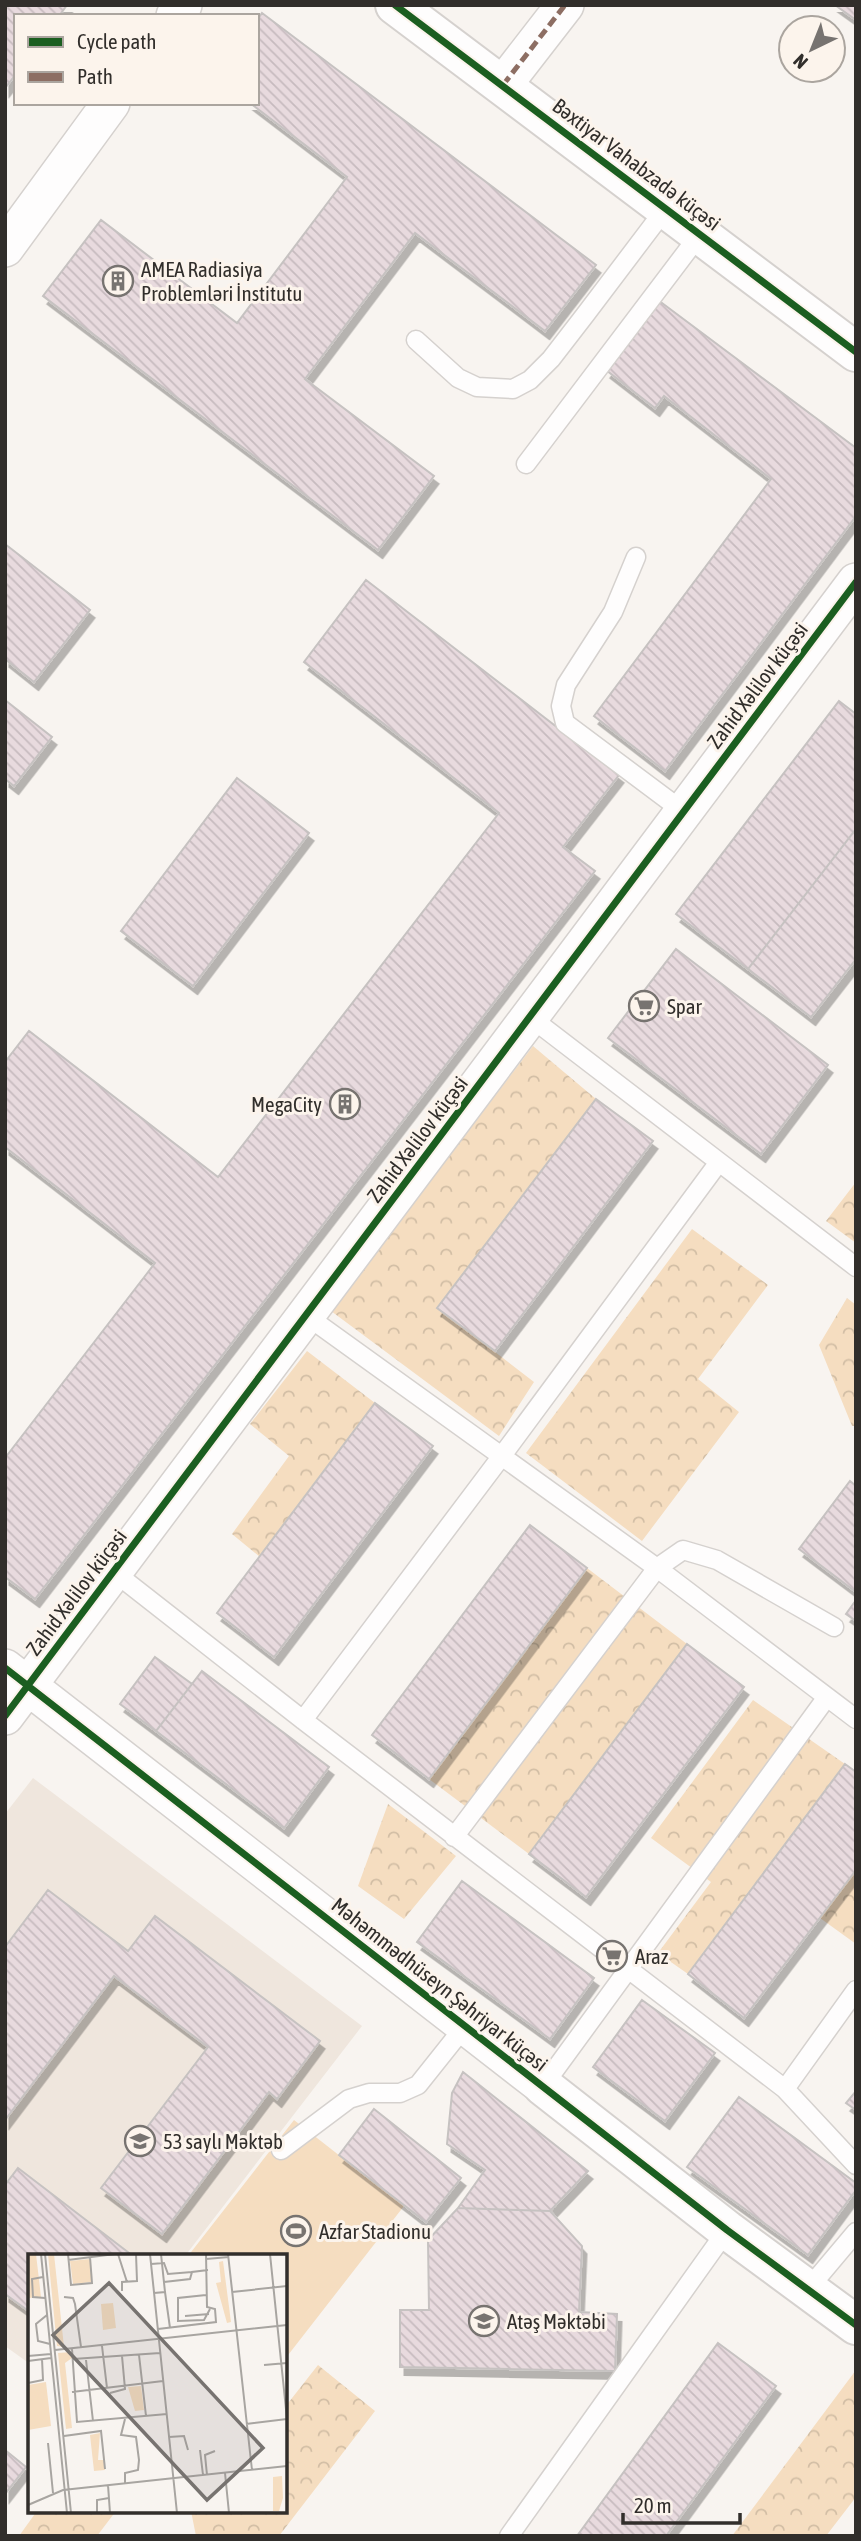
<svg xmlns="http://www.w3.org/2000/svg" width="861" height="2541" viewBox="0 0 861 2541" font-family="'Asap Condensed',sans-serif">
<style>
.built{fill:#efe6dd}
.grass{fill:#f5ddc0}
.forest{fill:url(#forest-crowns)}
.building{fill:url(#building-back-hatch);stroke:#c6c2c1;stroke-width:2;filter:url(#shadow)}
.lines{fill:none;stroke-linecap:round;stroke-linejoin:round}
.lane-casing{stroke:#d5d1ce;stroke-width:21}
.street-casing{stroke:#d5d1ce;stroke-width:40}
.secondary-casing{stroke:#d5d1ce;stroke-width:42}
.lane{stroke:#fefdfd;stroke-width:18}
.street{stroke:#fefdfd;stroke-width:37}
.secondary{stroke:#fefdfd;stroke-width:38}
.quiet{stroke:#8d6e63;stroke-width:5;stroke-dasharray:10 5;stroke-linecap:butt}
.cycleway-casing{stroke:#fcf4ec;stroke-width:11}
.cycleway{stroke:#1b5e20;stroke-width:7}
.labels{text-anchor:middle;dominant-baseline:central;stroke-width:6;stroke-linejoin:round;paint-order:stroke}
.street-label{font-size:21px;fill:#312e2b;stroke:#fcf4ec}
.poi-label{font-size:21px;fill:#312e2b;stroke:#fcf4ec;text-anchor:start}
.inset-road{fill:none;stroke:#a8a5a1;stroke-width:2}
.view{fill:#777370;fill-opacity:0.15;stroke:#777370;stroke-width:3.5}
.inset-edge{fill:none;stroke:#312e2b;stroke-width:3.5}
</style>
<defs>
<pattern id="forest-crowns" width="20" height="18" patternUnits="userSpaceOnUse" patternTransform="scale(1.75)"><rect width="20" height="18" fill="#f5ddc0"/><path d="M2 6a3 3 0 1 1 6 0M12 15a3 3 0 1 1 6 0" fill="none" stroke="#d2bea5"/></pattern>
<pattern id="building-back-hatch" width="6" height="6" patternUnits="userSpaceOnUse" patternTransform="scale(1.75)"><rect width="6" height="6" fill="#e8dade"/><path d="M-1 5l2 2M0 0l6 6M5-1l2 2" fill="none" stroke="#c7bbbf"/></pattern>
<filter id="shadow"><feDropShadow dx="4.5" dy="8" stdDeviation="0" flood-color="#0004"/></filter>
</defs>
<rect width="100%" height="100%" fill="#f8f4f0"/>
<path class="built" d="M33,1778L362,2026L185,2256H30V2364L5,2346V1814Z"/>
<path class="grass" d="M294,2120L404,2206L285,2359V2256H188Z"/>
<path class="forest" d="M533,1046L596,1099L438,1308L534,1382L499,1436L331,1311Z
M856,1182V1243L826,1221Z
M692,1229L768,1285L698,1379L739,1412L642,1541L526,1453Z
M847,1298L856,1305V1426H852L819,1345Z
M307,1351L375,1403L260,1557L232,1534L289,1456L250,1424Z
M587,1568L687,1644L529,1854L429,1779Z
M753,1700L845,1764L688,1974L658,1953L711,1882L651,1838Z
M388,1804L456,1856L404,1919L358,1886Z
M856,1870V1944L820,1918Z
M318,2365L375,2411L279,2536H196L191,2511H285V2407Z
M856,2370V2497L826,2536H732Z
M37,2511H116L97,2536H19Z"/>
<path class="building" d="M5,5H67L59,16H16V74L5,88Z
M835,5H856V20Z
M262,13L596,265L545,331L415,233L305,379L434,476L378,550L43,296L101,220L237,323L347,177L250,103H257V20Z
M658,300L856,448V516L665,771L594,716L771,479L664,396L655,408L606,370Z
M5,544L90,610L34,682L5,659Z
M366,580L619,775L563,847L595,871L35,1599L5,1577V1458L155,1263L5,1147V1062L29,1031L218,1177L499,813L304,662Z
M5,700L52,737L14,786L5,779Z
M839,701L856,714V829L748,969L676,914Z
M237,778L309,833L193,986L121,931Z
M856,829V959L811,1017L748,969Z
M676,949L828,1065L761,1154L608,1038Z
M596,1099L653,1141L495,1351L437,1308Z
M375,1403L433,1446L274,1657L217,1613Z
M850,1481L856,1486V1592L799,1549Z
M530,1525L587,1568L429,1779L372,1735Z
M856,1600V1621L846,1614Z
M687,1644L744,1687L586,1897L529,1854Z
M155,1657L192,1684L156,1731L120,1704Z
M202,1671L329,1767L284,1828L156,1731Z
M845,1764L856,1772V1870L744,2018L688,1974Z
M462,1881L594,1978L550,2039L417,1942Z
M48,1890L128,1951L155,1916L320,2041L277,2099L269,2092L162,2234L101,2188L208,2047L114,1976L5,2120V1947Z
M642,2000L715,2053L665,2121L593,2067Z
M463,2072L588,2171L550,2211L458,2208L485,2170L447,2144L452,2093Z
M856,2091V2110L846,2103Z
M739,2097L856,2183V2190L808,2255L687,2167Z
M374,2109L461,2178L426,2222L339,2155Z
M18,2168L133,2256H30V2312L5,2294V2185Z
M458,2208L550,2211L582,2246L579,2312L617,2314L615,2371L400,2367V2310H429L428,2240Z
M718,2343L776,2386L666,2536H577Z
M5,2450L26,2467L5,2494Z"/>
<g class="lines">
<g class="lane-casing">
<path id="lane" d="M416,340L458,378L477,387L513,389L530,380L551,359L585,315L666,208
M526,464L700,234
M636,557L613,612L566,685L561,706L565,723L684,812
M530,1017L856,1267
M307,1316L657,1568L856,1719
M114,1572L303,1720L785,2089L856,2165
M303,1720L501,1457L719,1162
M454,1837L657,1568L683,1550L717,1560L834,1627
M543,2086L827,1697
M785,2089L856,1990
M281,2150L349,2099L369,2093H400L418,2085L465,2026
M808,2289L856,2232
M509,2536L727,2230"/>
</g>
<g class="street-casing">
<path id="street" d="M175,16L183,5
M503,85L565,5
M5,248L111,103
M5,1668L543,2086
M5,1716L856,582"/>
</g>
<g class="secondary-casing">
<path id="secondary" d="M395,5L856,352
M543,2086L727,2230L856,2325"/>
</g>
<use href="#lane" class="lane"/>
<use href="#street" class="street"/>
<use href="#secondary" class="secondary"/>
<path class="quiet" d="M503,85L565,5"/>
<g class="cycleway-casing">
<path id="cycleway" d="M395,5L856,352
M5,1668L727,2230L856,2325
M5,1716L856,582"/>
</g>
<use href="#cycleway" class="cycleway"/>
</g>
<defs>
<g id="building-ring" transform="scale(1.575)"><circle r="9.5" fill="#fcf4ec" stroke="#777370" stroke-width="1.5"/><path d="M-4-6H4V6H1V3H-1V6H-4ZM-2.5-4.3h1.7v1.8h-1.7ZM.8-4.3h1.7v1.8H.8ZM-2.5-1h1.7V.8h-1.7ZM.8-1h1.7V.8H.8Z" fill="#777370"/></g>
<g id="supermarket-ring" transform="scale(1.575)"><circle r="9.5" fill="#fcf4ec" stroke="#777370" stroke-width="1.5"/><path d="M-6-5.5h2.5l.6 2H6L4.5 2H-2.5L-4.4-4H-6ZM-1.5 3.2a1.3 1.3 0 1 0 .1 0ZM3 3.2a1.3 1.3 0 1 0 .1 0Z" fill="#777370"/></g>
<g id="school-ring" transform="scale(1.575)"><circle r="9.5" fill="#fcf4ec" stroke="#777370" stroke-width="1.5"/><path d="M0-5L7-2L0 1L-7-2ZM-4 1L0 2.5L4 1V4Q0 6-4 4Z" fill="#777370"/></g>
<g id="stadium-ring" transform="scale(1.575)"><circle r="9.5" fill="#fcf4ec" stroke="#777370" stroke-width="1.5"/><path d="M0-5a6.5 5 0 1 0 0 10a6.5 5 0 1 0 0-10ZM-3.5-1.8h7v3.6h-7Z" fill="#777370"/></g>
</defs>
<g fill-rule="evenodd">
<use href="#building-ring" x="118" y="281"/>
<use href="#supermarket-ring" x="644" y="1006"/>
<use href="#building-ring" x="345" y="1104"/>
<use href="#supermarket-ring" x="612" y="1956"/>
<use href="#school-ring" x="140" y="2141"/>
<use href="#stadium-ring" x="296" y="2231"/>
<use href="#school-ring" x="484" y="2321"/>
</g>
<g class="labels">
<g class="street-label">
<text transform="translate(637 164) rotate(37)">Bəxtiyar Vahabzadə küçəsi</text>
<text transform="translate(757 685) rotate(-53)">Zahid Xəlilov küçəsi</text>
<text transform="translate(417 1139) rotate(-53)">Zahid Xəlilov küçəsi</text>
<text transform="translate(76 1592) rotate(-53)">Zahid Xəlilov küçəsi</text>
<text transform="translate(440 1984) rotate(38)">Məhəmmədhüseyn Şəhriyar küçəsi</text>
</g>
<g class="poi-label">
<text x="141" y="269">AMEA Radiasiya<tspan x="141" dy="24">Problemləri İnstitutu</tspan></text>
<text x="667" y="1006">Spar</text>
<text x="322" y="1104" text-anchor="end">MegaCity</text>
<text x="635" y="1956">Araz</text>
<text x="163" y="2141">53 saylı Məktəb</text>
<text x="319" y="2231">Azfar Stadionu</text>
<text x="507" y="2321">Atəş Məktəbi</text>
</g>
</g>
<g transform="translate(28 2254)">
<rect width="259" height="259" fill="#f8f4f0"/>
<path d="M85,49L88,74L75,76L73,50Z" fill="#f5ddc0"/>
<path d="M1,0H8L13,43L0,44ZM20,0H26L36,93L29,92ZM62,5L64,28L45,30L42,7ZM195,7L203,68L199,69L188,29L193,28L191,8ZM43,98L44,104L37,109L44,174L38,175L30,99ZM18,128L23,172L0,176V131ZM113,132L116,156L107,157L100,133ZM72,179L70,206H76L77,216L66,217L62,181ZM254,222L255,244L251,257H245V223Z" fill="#f5ddc0"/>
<path class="inset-road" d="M13,0L39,259M17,0L43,259M40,0L43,31L64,29L62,3M90,0L99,28M122,0L149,259M200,0L224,216M242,0L259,165M178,5L201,3M40,6L87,0M123,10L136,9L140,20L164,18M15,23L4,25L5,43L17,44M136,28L162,25L164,18L180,16M94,37V28L109,27L108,0M137,38L142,74M204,38L259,32M126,39L137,38L133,0M178,41L150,44V67L176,66L182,55M36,43L45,44L47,50L53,93M19,61L8,70L10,87L22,90M157,62L181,60M130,75L188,68L187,55L179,53L178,0M74,92L79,134M44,95L49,168L139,160M27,96L259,71M111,101L118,162M0,102L23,100M45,105L132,99M58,106L65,167M0,107L23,104M236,111L259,109M0,129L15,126L14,105M44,138L135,127M82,139L97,135L94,102M97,165L93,181L108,183L111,206L110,216L97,219V229M218,170L259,165M36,182L73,177L77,215M141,183L156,182L160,196M20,189L25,239M172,196L175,221M197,219L201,259M179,221L177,201L187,197M80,231L82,259M0,251L35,236L259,212M69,259V246L81,244"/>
<path class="view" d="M81,29L235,194L179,246L25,81Z"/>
<rect width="259" height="259" class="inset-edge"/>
</g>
<rect width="861" height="2541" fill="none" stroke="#312e2b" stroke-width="14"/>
<rect x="14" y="14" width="245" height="91" fill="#fcf4ec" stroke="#aba59f" stroke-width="2"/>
<rect x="28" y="37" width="35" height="10" fill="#1b5e20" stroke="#aba59f" stroke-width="2"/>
<text x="77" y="49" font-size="21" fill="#312e2b">Cycle path</text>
<rect x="28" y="72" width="35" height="10" fill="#8d6e63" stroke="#aba59f" stroke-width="2"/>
<text x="77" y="84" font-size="21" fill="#312e2b">Path</text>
<g transform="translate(812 49) rotate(223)"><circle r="33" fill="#fcf4ec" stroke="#aba59f" stroke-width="2"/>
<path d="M0-5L12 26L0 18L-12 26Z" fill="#777370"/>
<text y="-10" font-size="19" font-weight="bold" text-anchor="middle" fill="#312e2b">N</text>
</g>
<path d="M623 2513v10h117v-10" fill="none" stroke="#312e2b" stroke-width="3.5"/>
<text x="634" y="2513" font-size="21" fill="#312e2b" stroke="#fcf4ec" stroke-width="5" paint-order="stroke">20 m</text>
</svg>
